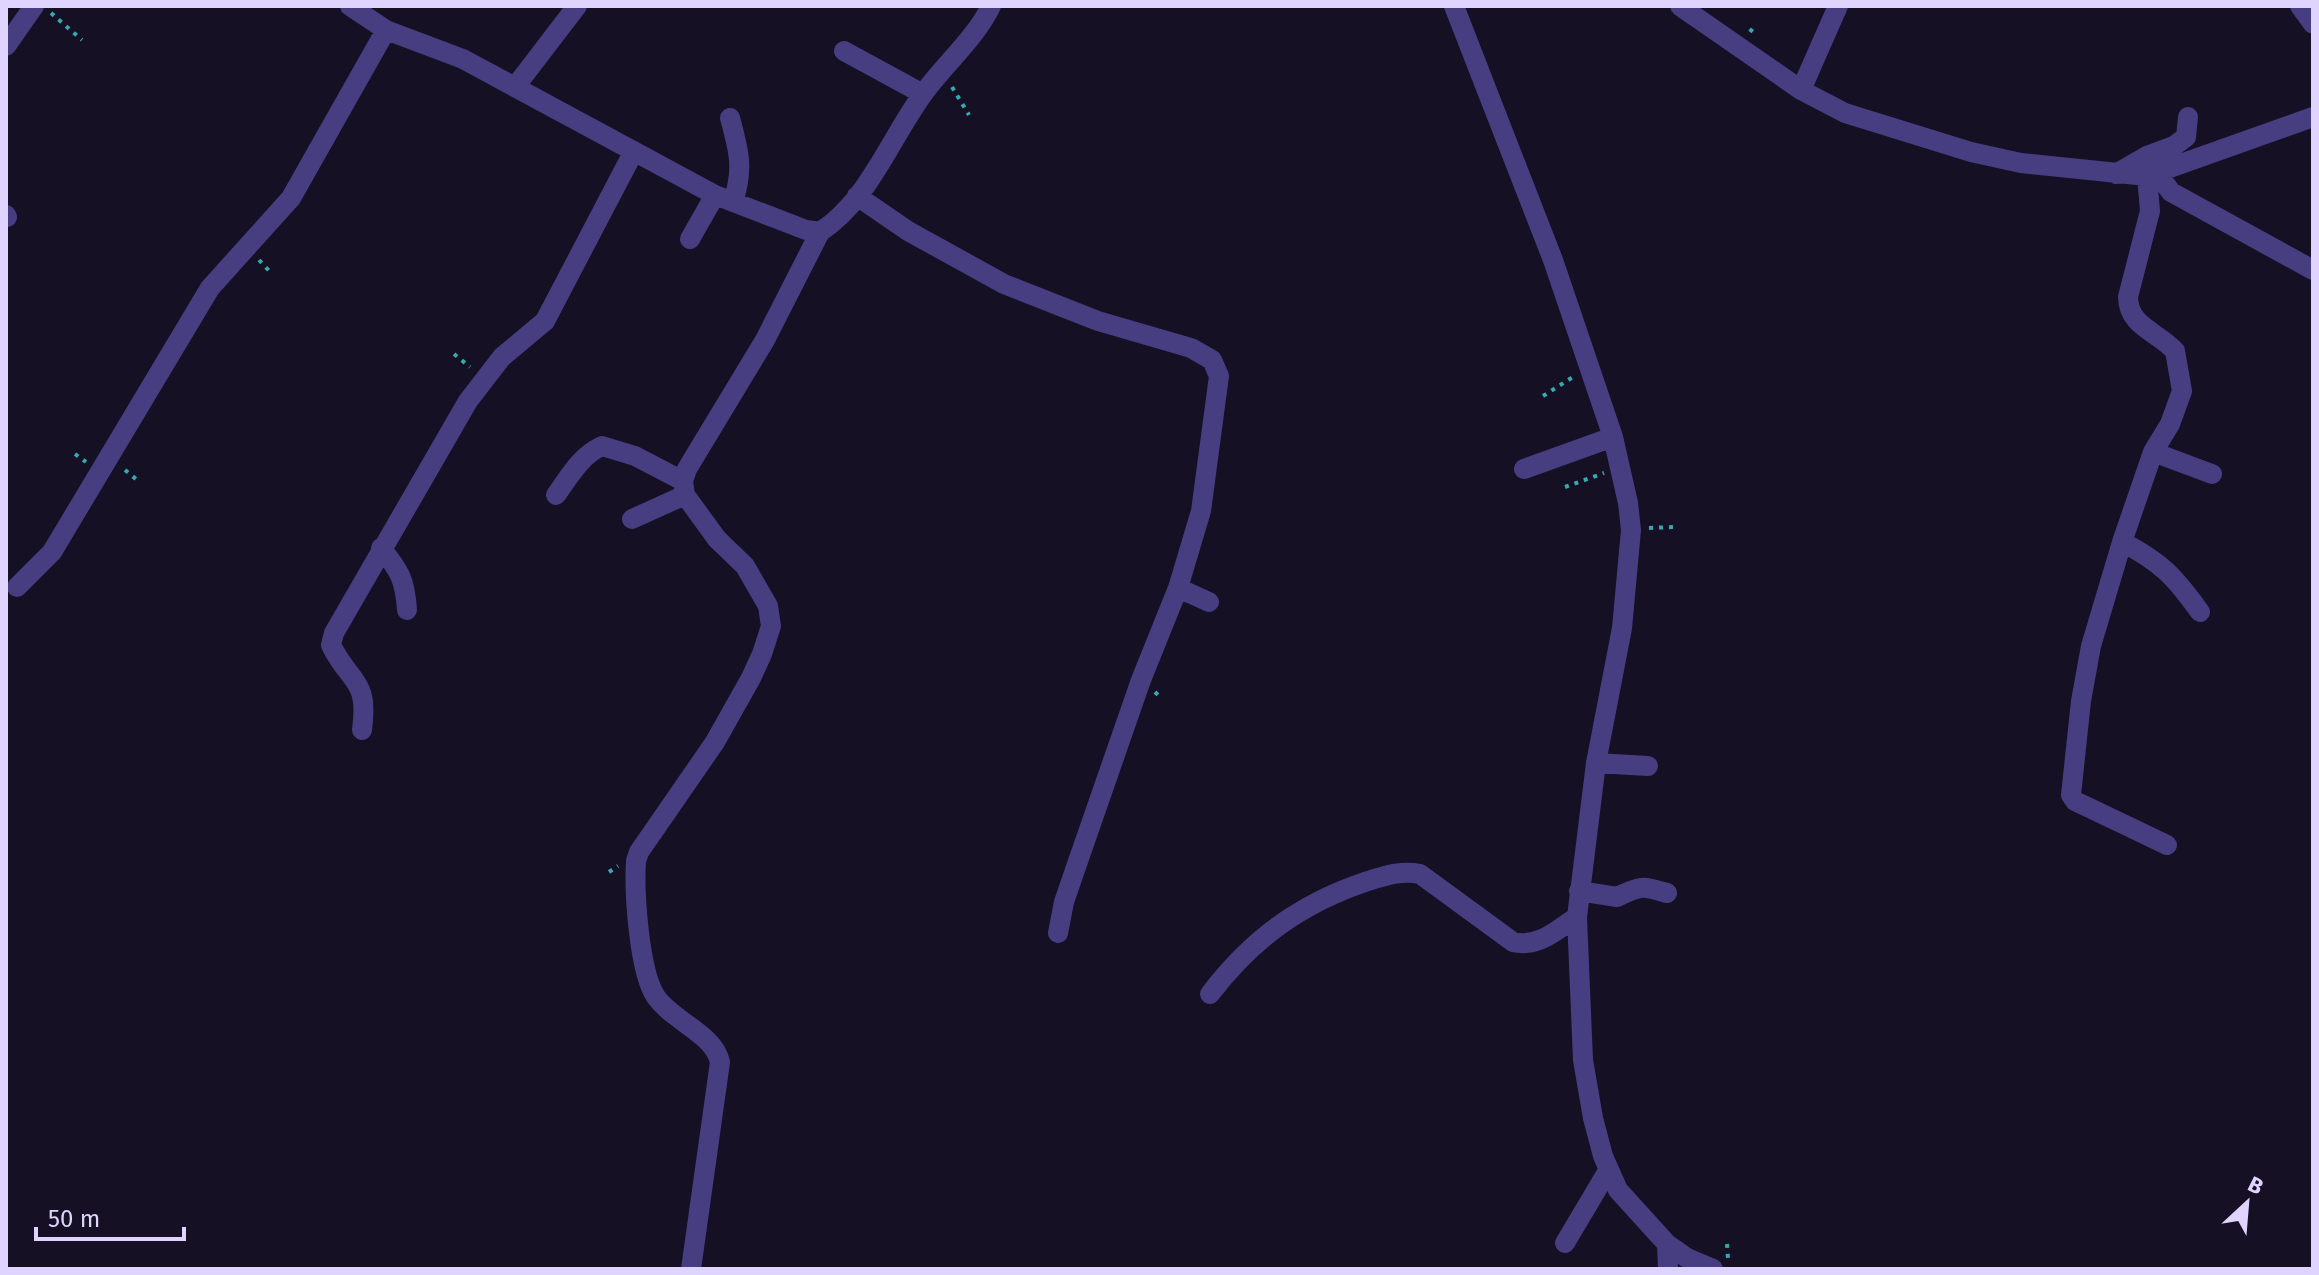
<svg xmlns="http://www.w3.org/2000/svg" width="2319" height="1275" viewBox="0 0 2319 1275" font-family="'Fira Sans',sans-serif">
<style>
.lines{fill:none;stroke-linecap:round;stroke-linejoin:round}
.path{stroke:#35aab1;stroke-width:4;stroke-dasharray:4 6;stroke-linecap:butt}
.minor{stroke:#473d81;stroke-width:20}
</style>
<rect width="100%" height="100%" fill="#151024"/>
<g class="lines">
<path class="path" d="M51,13L82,40
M1750,32L1756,24
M952,87L969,115
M259,260L272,274
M454,354L470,367
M1543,396L1573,377
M75,454L86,462
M125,470L136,479
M1565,487L1604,473
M1649,528L1673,527
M1155,692L1162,699
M609,872L618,866
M1727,1244L1728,1259"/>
<path class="minor" d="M350,6L386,30L463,59L715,195L806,230L820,232C868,201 890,139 923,94C944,65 975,39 991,6
M1454,6L1553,260L1613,437L1628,503L1631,530L1622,628L1596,763L1577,917L1583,1060L1593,1118L1603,1156L1618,1190L1667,1244L1687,1258L1713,1269
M1680,6L1801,90L1845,113L1971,152L2021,163L2147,176L2313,117
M2300,6L2313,24
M6,46L34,6
M844,51L923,94
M515,87L577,6
M1801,90L1838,6
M730,118C739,151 744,169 733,202
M2157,173L2171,192L2313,270
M2116,174L2147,156L2174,146L2186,137L2188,117
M2147,176L2150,211L2128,297C2128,326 2158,332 2175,351L2182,391L2170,424L2153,452L2122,542L2091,646L2081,701L2071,795L2075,801L2167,845
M857,196L908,231L1004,284L1098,321L1191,348L1212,360L1219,376L1201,511L1178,588L1141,680L1076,867L1064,902L1058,933
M6,215L7,217
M690,239L715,195
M2153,452L2212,474
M1524,469L1613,437
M556,495C569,477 580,456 602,446L635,456L683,481
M632,519L685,495
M2122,542C2161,562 2175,577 2200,612
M381,548C400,571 405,580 407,610
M17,587L52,552L210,288L291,198L386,30
M1178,588L1209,602
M362,730C369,678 350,684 331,645L334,633L468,401L502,357L545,321L634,151
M1596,763L1648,766
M1579,891L1617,897C1641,885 1642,886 1667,893
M1210,994C1252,939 1300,904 1365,882C1384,876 1401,870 1420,874L1513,942C1539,948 1556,930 1577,917
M1565,1243L1609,1169
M1667,1244L1668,1269
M691,1269L720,1062C714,1034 674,1022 656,997C639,972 634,892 636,861L639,852L715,742L751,678L762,654L771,626L768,606L745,566L717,539L685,495L683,481L687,469L765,340L820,232"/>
</g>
<rect width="2319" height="1275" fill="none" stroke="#ded4fd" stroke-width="16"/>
<g transform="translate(2247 1203) rotate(26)" stroke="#151024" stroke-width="6" paint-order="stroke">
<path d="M0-6L14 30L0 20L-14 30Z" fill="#ded4fd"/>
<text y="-12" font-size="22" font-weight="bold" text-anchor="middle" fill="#ded4fd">B</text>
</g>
<path d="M36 1227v12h148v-12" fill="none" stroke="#ded4fd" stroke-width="4"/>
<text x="48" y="1227" font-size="24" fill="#ded4fd" stroke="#151024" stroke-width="6" paint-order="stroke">50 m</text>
</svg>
